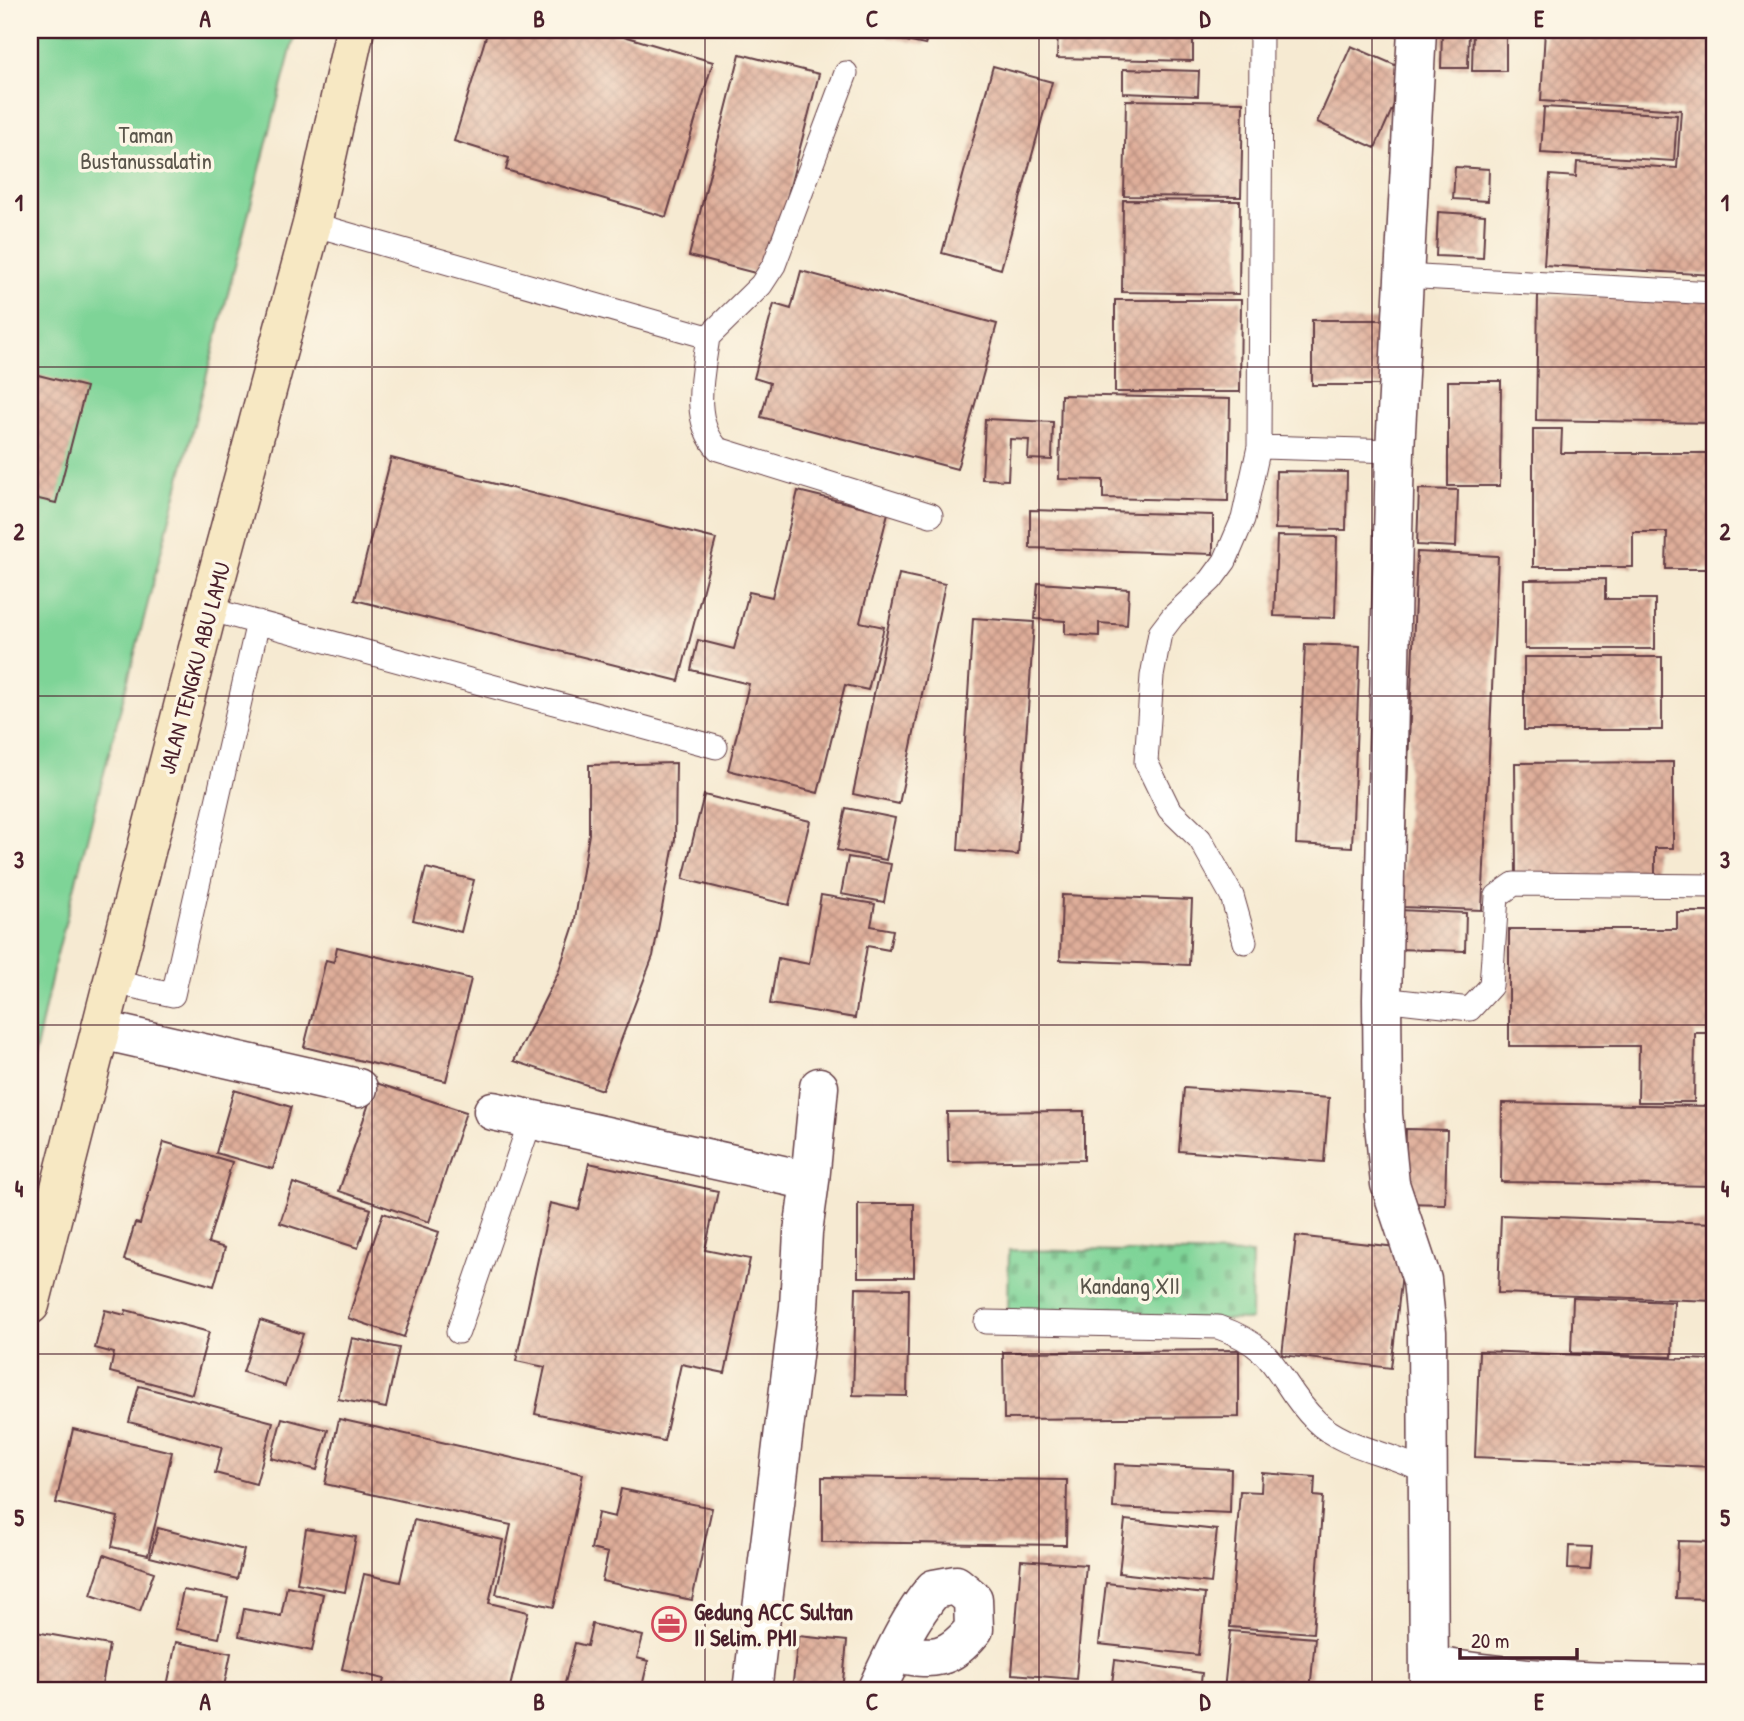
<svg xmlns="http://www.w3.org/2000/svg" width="1744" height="1721" viewBox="0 0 1744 1721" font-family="'Patrick Hand',sans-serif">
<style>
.cemetery{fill:url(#cemetery-stones);stroke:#647a61;stroke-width:2}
.park{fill:#7ed497;stroke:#647a61;stroke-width:2}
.building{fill:url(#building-cross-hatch)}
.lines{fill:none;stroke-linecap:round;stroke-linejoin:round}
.lane-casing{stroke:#643d44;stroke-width:25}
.street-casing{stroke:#643d44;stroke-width:41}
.secondary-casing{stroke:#643d44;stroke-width:41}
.lane{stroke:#fff;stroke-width:23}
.street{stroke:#fff;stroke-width:38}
.secondary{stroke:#f7e8c3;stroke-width:38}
.grid{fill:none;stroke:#4a1f2b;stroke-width:2;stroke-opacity:0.55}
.labels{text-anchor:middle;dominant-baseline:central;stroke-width:7;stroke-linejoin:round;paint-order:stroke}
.park-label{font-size:23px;fill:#5a554b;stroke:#fcf5e5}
.street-label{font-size:23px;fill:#4a1f2b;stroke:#fcf5e5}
.poi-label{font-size:23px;font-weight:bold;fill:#4a1f2b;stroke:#fcf5e5;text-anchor:start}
.neatline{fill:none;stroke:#4a1f2b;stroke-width:2.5}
.grid-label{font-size:23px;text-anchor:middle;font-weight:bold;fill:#4a1f2b}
</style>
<defs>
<pattern id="cemetery-stones" width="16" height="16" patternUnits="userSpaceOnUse" patternTransform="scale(1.75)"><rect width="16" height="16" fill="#7ed497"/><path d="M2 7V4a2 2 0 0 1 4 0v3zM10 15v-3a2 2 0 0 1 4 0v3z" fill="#6eb682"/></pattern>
<pattern id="building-cross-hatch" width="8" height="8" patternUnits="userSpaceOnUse" patternTransform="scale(1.75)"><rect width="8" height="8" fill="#dfae9a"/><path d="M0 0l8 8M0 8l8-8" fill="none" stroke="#b78d7e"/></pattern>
</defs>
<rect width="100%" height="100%" fill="#fcf5e5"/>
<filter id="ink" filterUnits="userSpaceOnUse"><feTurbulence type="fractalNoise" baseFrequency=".0143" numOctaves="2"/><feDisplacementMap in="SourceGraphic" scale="14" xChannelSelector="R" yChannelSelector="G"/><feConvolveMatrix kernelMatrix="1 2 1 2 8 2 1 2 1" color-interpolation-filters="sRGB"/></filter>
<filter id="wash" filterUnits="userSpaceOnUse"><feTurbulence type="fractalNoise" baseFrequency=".00686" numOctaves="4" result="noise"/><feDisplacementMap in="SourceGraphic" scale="28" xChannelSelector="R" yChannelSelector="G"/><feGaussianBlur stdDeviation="1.57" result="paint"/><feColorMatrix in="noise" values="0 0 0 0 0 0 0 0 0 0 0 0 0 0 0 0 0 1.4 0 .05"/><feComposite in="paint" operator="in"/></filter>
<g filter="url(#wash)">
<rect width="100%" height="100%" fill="#f6ead2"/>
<path class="cemetery" d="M1009,1250L1252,1254L1251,1320L1008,1316Z"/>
<path class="park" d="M30,30H296L54,966L30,1077Z"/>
<g id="blocks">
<path class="building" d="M488,30H603L713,62L666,217L506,170L509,158L454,141Z
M889,30H929L925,45L888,37Z
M1058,30H1193V61L1057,58Z
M1442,30H1469L1468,68H1441Z
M1473,30H1506V71H1472Z
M1545,30L1714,38V275L1544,265L1550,175L1576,177L1577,162L1677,168L1681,110L1541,101Z
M1351,46L1409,71L1375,148L1317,122Z
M740,54L819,74L767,276L689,256Z
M993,66L1052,82L1001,269L942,253Z
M1123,69L1199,71L1198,96L1123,93Z
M1126,100L1243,102L1241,197L1124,196Z
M1544,107L1677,115L1674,161L1541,153Z
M1455,167L1489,169L1488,201L1453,199Z
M1123,200L1240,201L1239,294L1122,292Z
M1438,212L1485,215L1483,258L1436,256Z
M801,271L997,324L957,469L761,417L770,383L754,378L774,304L791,309Z
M1538,295L1714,298V423L1536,420Z
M1115,300H1241L1240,392H1115Z
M1312,320H1394V385H1312Z
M30,373L86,387L56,503L30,497Z
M1448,381H1501L1500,486H1448Z
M1061,395L1230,399L1228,501L1103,498V480L1059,479Z
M985,419L1053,422L1052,460L1028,459L1029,440L1010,439L1008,480L982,479Z
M1533,429H1562L1561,453H1714V569H1666L1667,532H1633V567H1533Z
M391,458L716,539L679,681L355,600Z
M1276,471L1347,472L1346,530L1275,529Z
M1419,489L1458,490L1456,547L1417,545Z
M798,491L888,513L860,622L884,627L868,690L845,685L818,793L728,770L749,684L691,670L698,640L734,649L749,592L772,597Z
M1030,510L1213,515V554L1030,548Z
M1277,536L1337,537L1335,618L1274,616Z
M1417,552L1498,556L1482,910L1402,907Z
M899,574L945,584L899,804L853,794Z
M1605,579V599H1655V649H1525V580Z
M1038,583L1129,589L1127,625L1099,623V636L1065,634V621L1035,619Z
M973,618L1034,622L1018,855L958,850Z
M1305,644L1360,646L1352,847L1296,844Z
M1524,657H1662V730H1524Z
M1673,762V848H1655V876H1516L1515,763Z
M676,763L675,839L653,956L602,1090L514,1061L558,973L574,925L589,834V765Z
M704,795L810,821L789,905L683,879Z
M846,808L895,818L886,860L837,850Z
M848,857L891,864L884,902L841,894Z
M426,868L474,880L461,932L413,920Z
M821,895L875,904L871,926L893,930L889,950L867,946L855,1018L770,1004L778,958L809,964Z
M1062,895L1192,900L1189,965L1060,960Z
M1398,910L1466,913L1465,951L1396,949Z
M1677,912H1714V1033H1695L1694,1102H1638L1639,1046H1509V929H1677Z
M337,947L471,979L446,1081L304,1047L326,960L334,962Z
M376,1083L466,1112L429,1222L339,1191Z
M1184,1088L1329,1098L1324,1162L1179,1151Z
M234,1090L291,1107L273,1169L216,1153Z
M1502,1103L1714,1106V1186L1501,1182Z
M1084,1111V1160L948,1162L947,1112Z
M1406,1129L1447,1130L1445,1204L1404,1203Z
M164,1142L232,1162L208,1243L225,1248L214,1286L124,1260L135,1223L140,1224Z
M589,1163L718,1191L705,1250L750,1259L725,1373L681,1364L664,1441L535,1414L545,1367L516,1361L550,1203L579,1210Z
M293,1183L371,1209L358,1248L280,1223Z
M858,1204H914V1277H858Z
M383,1213L439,1232L404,1337L348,1318Z
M1501,1215L1714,1223V1301L1498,1293Z
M1296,1236L1405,1248L1391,1368L1282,1355Z
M856,1288L909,1289L907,1396L853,1395Z
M1573,1298L1674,1302L1672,1357L1571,1353Z
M105,1310L125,1315L126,1310L209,1332L192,1394L110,1372L114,1353L95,1348Z
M260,1320L303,1334L285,1386L243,1372Z
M352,1338L399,1348L386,1408L338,1399Z
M1239,1350V1417L1004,1419L1003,1352Z
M1479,1351L1714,1360V1467L1475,1457Z
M139,1386L273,1422L256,1484L215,1473L222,1447L129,1422Z
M282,1418L328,1430L317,1470L271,1458Z
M339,1419L583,1474L554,1607L496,1594L511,1525L325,1484Z
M73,1429L172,1452L148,1555L112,1547L118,1517L56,1503Z
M1115,1464L1231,1469L1230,1513L1113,1508Z
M1262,1473L1315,1477L1314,1496L1323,1497L1313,1633L1230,1627L1240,1491L1261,1492Z
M822,1477L1067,1480L1066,1545L822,1542Z
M621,1489L712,1508L692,1600L602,1581L608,1553L591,1549L598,1513L615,1517Z
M414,1520L503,1540L489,1603L528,1612L509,1691H381L384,1679L342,1669L364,1574L400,1582Z
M1125,1520L1217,1530L1211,1583L1119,1573Z
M158,1528L244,1550L237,1579L150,1557Z
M306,1529L356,1537L345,1592L297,1583Z
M1678,1541L1714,1542V1599L1676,1598Z
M1569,1546L1592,1547L1590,1570L1568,1569Z
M104,1555L154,1572L140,1611L91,1595Z
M1021,1560L1086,1565L1076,1679L1012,1674Z
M1106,1583L1205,1594L1198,1655L1099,1644Z
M287,1586L323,1594L312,1651L239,1636L244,1609L281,1616Z
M183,1590L228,1598L219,1638L175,1629Z
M592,1624L643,1636L637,1658L648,1661L641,1691H563L575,1643L587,1646Z
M30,1631L109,1645L101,1691H30Z
M1230,1631L1315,1638L1310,1691H1224Z
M798,1636L847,1641L842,1691H792Z
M176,1642L231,1653L223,1691H166Z
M1115,1660L1202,1673L1200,1691H1111Z
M644,1686L660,1690V1691H643Z"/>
</g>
</g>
<g filter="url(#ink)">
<use href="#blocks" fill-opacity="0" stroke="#643d44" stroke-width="2"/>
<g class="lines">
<g class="lane-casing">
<path id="lane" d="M312,224L708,337L761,285L774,265L846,73
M1403,276L1714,293
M708,337C703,374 690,419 718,449L931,515
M1259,447L1395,451
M208,609L716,747
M1245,942L1232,896L1200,839L1169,809L1146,762L1152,676L1160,633L1173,616L1211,580L1225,561L1243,519L1259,447L1261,30
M113,982L173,995L258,622
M1382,999L1470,1009L1491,986L1497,896L1514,884L1714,886
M986,1322L1218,1327C1282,1349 1275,1381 1316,1421C1344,1449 1394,1453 1428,1473
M458,1332L531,1119"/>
</g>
<g class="street-casing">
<path id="street" d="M1417,30L1395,451L1382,999L1383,1114L1390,1184L1422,1280L1427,1332L1429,1691
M101,1030L358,1088
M493,1111L810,1181L803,1232L799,1307L752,1691
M810,1181L819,1087
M1429,1665C1524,1683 1618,1682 1714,1684
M876,1691C893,1655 908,1620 934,1589L956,1585L973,1599L974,1629C948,1661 934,1660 894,1653"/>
</g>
<g class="secondary-casing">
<path id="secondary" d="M30,1305L208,609L312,224L355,30"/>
</g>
<use href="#lane" class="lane"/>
<use href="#street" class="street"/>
<use href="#secondary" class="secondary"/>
</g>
</g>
<path class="grid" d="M372,30V1691M705,30V1691M1039,30V1691M1372,30V1691M30,367H1714M30,696H1714M30,1025H1714M30,1354H1714"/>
<defs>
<g id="office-ring" transform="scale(1.75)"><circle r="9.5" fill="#fcf5e5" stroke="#d1495b" stroke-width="1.5"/><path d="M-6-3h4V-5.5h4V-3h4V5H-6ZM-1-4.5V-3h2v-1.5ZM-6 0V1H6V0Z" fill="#d1495b"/></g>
</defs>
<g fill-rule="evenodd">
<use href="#office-ring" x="669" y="1624"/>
</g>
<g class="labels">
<g class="park-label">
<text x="146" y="134">Taman<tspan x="146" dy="26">Bustanussalatin</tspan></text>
<text x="1130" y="1285">Kandang XII</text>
</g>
<g class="street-label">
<text transform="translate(194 668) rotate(-75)">JALAN TENGKU ABU LAMU</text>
</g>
<g class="poi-label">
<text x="694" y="1611">Gedung ACC Sultan<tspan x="694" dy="26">II Selim. PMI</tspan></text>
</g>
</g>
<rect width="1744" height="1721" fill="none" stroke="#fcf5e5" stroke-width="77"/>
<path d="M1460 1648v10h117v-10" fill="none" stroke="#4a1f2b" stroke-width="3.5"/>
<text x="1471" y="1648" font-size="21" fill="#4a1f2b" stroke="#fcf5e5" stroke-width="5" paint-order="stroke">20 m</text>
<rect x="38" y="38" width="1668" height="1644" class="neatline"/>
<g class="grid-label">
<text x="205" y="27">A</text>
<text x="539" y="27">B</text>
<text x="872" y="27">C</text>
<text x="1205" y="27">D</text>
<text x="1539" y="27">E</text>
<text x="19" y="211">1</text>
<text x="1725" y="211">1</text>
<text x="19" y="540">2</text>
<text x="1725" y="540">2</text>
<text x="19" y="868">3</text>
<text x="1725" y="868">3</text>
<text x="19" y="1197">4</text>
<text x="1725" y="1197">4</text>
<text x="19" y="1526">5</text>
<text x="1725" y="1526">5</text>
<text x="205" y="1710">A</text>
<text x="539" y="1710">B</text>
<text x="872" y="1710">C</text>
<text x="1205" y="1710">D</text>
<text x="1539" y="1710">E</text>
</g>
</svg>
